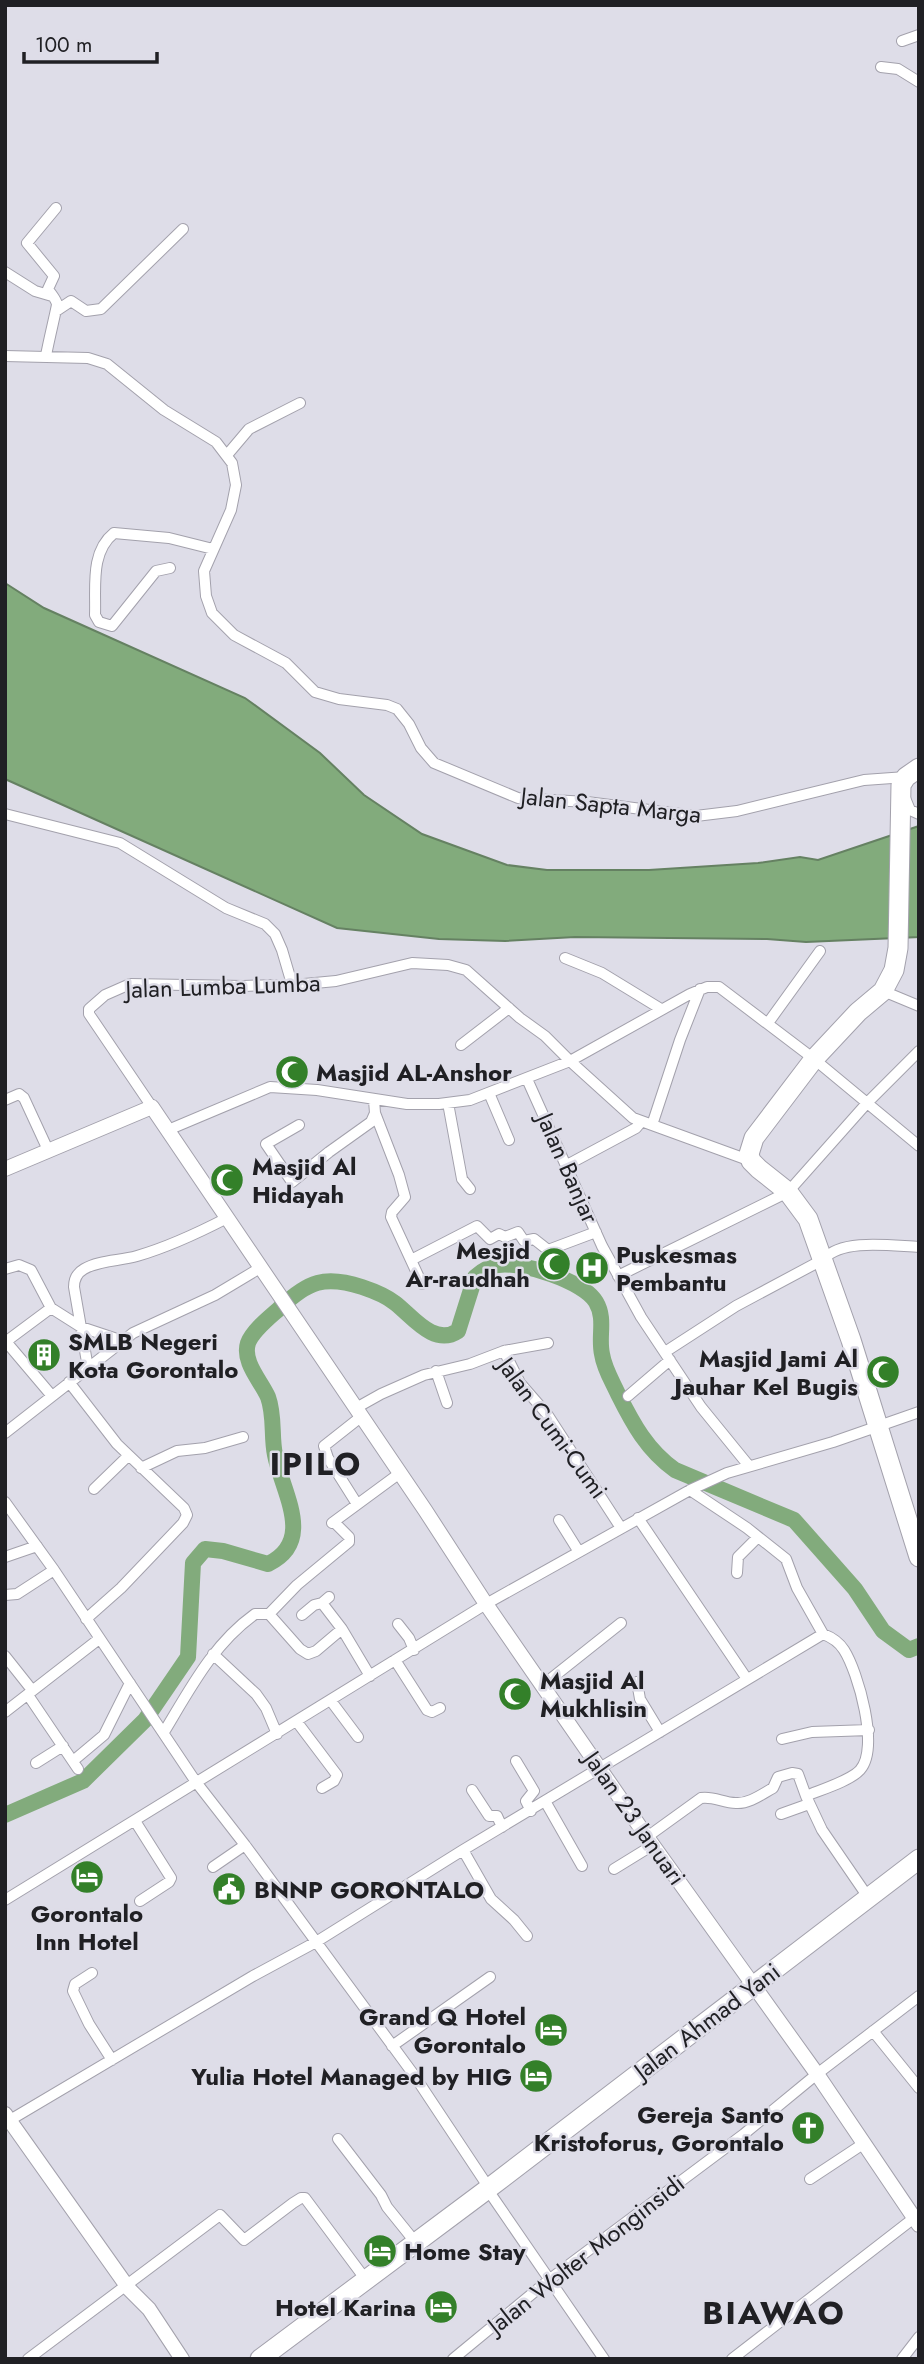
<svg xmlns="http://www.w3.org/2000/svg" width="924" height="2364" viewBox="0 0 924 2364" font-family="Jost,sans-serif">
<style>
.water{fill:#82ab7c;stroke:#658162;stroke-width:2}
.lines{fill:none;stroke-linecap:round;stroke-linejoin:round}
.river{stroke:#82ab7c;stroke-width:16}
.street-casing{stroke:#a3a1ac;stroke-width:12}
.secondary-casing{stroke:#a3a1ac;stroke-width:16}
.highway-casing{stroke:#a3a1ac;stroke-width:21}
.street{stroke:#fff;stroke-width:10}
.secondary{stroke:#fff;stroke-width:14}
.highway{stroke:#fff;stroke-width:19}
.labels{text-anchor:middle;dominant-baseline:central;stroke-width:5;stroke-linejoin:round;paint-order:stroke}
.street-label{font-size:24px;fill:#202024;stroke:#dedde8}
.poi-label{font-size:24px;font-weight:bold;fill:#202024;stroke:#dedde8;text-anchor:start}
.district-label{font-size:32px;font-weight:bold;letter-spacing:2px;fill:#202024;stroke:#dedde8}
</style>
<rect width="100%" height="100%" fill="#dedde8"/>
<path class="water" d="M5,583L44,608L245,698L320,753L364,795L422,834L507,865L547,870H649L758,863L800,857L818,860L919,826V937L806,942L767,939L575,937L505,941L439,939L337,928L5,779Z"/>
<g class="lines">
<path class="river" d="M5,1815L83,1781L145,1720L188,1657L193,1563L205,1549L223,1551L268,1564C316,1541 282,1492 275,1455C271,1436 275,1416 268,1397C261,1381 242,1362 248,1343C253,1330 270,1317 280,1308C308,1281 325,1275 362,1287C374,1291 385,1295 395,1303C412,1316 434,1347 458,1331L475,1277C482,1271 489,1266 498,1265C521,1261 584,1281 596,1302C606,1319 598,1336 602,1354C604,1368 612,1381 618,1394C633,1424 647,1450 675,1470L794,1520L855,1589L883,1631L909,1650L919,1646"/>
<g class="street-casing">
<path id="street" d="M902,41L919,35
M881,67L898,69L919,82
M5,272L35,291L52,296
M56,311L71,301L86,311L101,309L183,229
M5,356L88,358L107,364L164,410L216,442L232,463L236,485L231,510L204,571L206,596L212,613L234,635L286,663L315,692L339,699L387,705L397,709L409,724L421,748L434,763L518,798L587,802L696,816L737,811L864,780L906,777
M46,356C47,348 57,307 57,304C56,299 51,294 48,289L54,276L27,243L56,208
M227,455L249,429L300,403
M170,568L156,571L112,626L99,622L95,615C96,587 90,552 114,533L169,538L213,549
M905,798L910,810L919,814
M5,814L120,843L226,908L265,924L275,934L282,950L292,984
M565,958L602,973L661,1009
M883,991L919,1006
M768,1023L820,951
M461,1045L509,1008
M527,1079L602,1246L641,1317L701,1407L749,1466
M489,1093L509,1140
M5,1100L19,1094L24,1098L48,1150
M448,1103L462,1179L470,1189
M152,1107L89,1014V1009L105,995L130,984L243,986L304,984L336,981L412,963L448,965L466,970L520,1018L545,1036L570,1061L690,994L707,987H719L814,1059L919,1146
M375,1113L399,1175L405,1197L392,1212L391,1217L422,1284
M299,1125L266,1144L292,1182L329,1152L371,1122L375,1113L374,1100
M652,1125L680,1040L700,989
M168,1130L270,1087L317,1090L407,1104H439L470,1100L570,1061L633,1118L751,1161
M567,1165L636,1128L641,1122
M411,1260L477,1226L490,1239L499,1234L505,1237L518,1232L524,1241L534,1239L548,1250L596,1232
M5,1269L19,1265L31,1270L51,1308L81,1327L123,1341
M618,1276L788,1192L867,1103L919,1051
M51,1308L8,1340V1344L52,1396
M504,1351L548,1343
M665,1352L736,1306L824,1259C842,1238 893,1246 919,1247
M88,1368L74,1287C74,1279 77,1273 84,1269C99,1260 120,1261 137,1256C168,1247 198,1233 227,1218
M436,1371L447,1403
M69,1382L117,1444L184,1508L187,1515L183,1523L121,1588L86,1619
M628,1396L670,1360
M356,1408L381,1394L424,1375L470,1364L504,1351L520,1383L547,1414L621,1528
M5,1433L133,1333L215,1295L260,1268
M141,1468L177,1451L205,1448L243,1437
M94,1489L128,1456
M690,1490L747,1528L786,1559L797,1588L823,1634
M5,1502L54,1570L196,1782L245,1845L414,2075L489,2188L492,2196L604,2359
M357,1504L328,1458L324,1446L362,1416
M638,1518L747,1679
M559,1520L579,1552
M332,1523L400,1473
M5,1557L37,1546
M737,1573L738,1557L758,1537
M5,1595L17,1594L54,1570
M329,1597L322,1603L342,1629L370,1676
M269,1614L297,1585L349,1542V1537L334,1522
M302,1615L314,1605L322,1603
M398,1624L409,1638L414,1650
M213,1654L256,1694L266,1708L277,1734
M5,1656L32,1690
M395,1660L427,1710L432,1712L440,1708
M637,1682L640,1699L660,1732
M543,1685L621,1623
M28,1695L78,1769
M331,1701L358,1737
M5,1712L99,1639
M297,1722L337,1775L334,1781L322,1788
M164,1732C190,1689 213,1644 255,1614H269L300,1649L308,1654L316,1651L342,1629
M782,1739L812,1732L869,1730
M73,1761L104,1735L130,1683
M516,1761L534,1791L526,1801L531,1811
M36,1763L63,1746
M472,1790L489,1816H497L502,1827
M545,1801L582,1866
M781,1814L809,1804
M135,1821L171,1878L169,1882L140,1901
M647,1837L701,1798C714,1796 723,1803 736,1803C749,1804 762,1794 773,1788L778,1777L792,1773L798,1774L806,1796
M463,1850L491,1899L514,1920L527,1936
M213,1867L245,1845
M614,1869L653,1845
M5,1900L486,1604L690,1490L727,1473L833,1442L919,1412
M92,1973L75,1984L73,1991L89,2024L112,2060
M873,2031L919,2088
M392,2046L490,1977
M5,2123L253,1976L316,1942L463,1850L823,1634C831,1637 839,1642 844,1650C858,1672 880,1748 860,1770C850,1781 820,1790 806,1796L822,1830L870,1900
M338,2139L381,2195L387,2207L416,2243
M810,2179L863,2144
M28,2359L220,2215L244,2240L293,2203L301,2198H305L366,2280
M453,2359L550,2279L744,2134L817,2074L919,1996
M732,2359L914,2218
M902,2359L919,2337"/>
</g>
<g class="secondary-casing">
<path id="secondary" d="M5,1169L152,1107L425,1510L486,1604L647,1837L817,2074L919,2225
M5,2114L129,2289L149,2309L182,2359"/>
</g>
<g class="highway-casing">
<path id="highway" d="M919,768L906,777L901,785L898,948L894,970L883,991L858,1012L814,1059L754,1138L749,1154L751,1161L759,1169L788,1192L808,1219L851,1340L919,1557
M260,2359L489,2188L919,1859"/>
</g>
<use href="#street" class="street"/>
<use href="#secondary" class="secondary"/>
<use href="#highway" class="highway"/>
</g>
<defs>
<g id="mosque-disc" transform="scale(1.75)"><circle r="9.5" fill="#338029" stroke="#dedde8"/><path d="M3.5-4.9A6 6 0 1 0 3.5 4.9A5 5 0 1 1 3.5-4.9Z" fill="#fff"/></g>
<g id="hospital-disc" transform="scale(1.75)"><circle r="9.5" fill="#338029" stroke="#dedde8"/><path d="M-5-5h3v3.5h4V-5h3V5h-3V1.5h-4V5h-3Z" fill="#fff"/></g>
<g id="building-disc" transform="scale(1.75)"><circle r="9.5" fill="#338029" stroke="#dedde8"/><path d="M-4-6H4V6H1V3H-1V6H-4ZM-2.5-4.3h1.7v1.8h-1.7ZM.8-4.3h1.7v1.8H.8ZM-2.5-1h1.7V.8h-1.7ZM.8-1h1.7V.8H.8Z" fill="#fff"/></g>
<g id="hotel-disc" transform="scale(1.75)"><circle r="9.5" fill="#338029" stroke="#dedde8"/><path d="M-6-4.5h1.5V1H6V5H4.5V3h-9V5H-6ZM-4 0a1.8 1.8 0 1 1 3.6 0ZM.5 0V-2.5h3Q6-2.5 6 0Z" fill="#fff"/></g>
<g id="civic-disc" transform="scale(1.75)"><circle r="9.5" fill="#338029" stroke="#dedde8"/><path d="M-.6-6.5H3V-4.5H.6V-3L4-1V1h2V6H-6V1h2V-1L-.6-3ZM-1.2 2.5V6h2.4V2.5Z" fill="#fff"/></g>
<g id="church-disc" transform="scale(1.75)"><circle r="9.5" fill="#338029" stroke="#dedde8"/><path d="M-1.2-6h2.4v3.5h3.3v2.4h-3.3V6h-2.4V-.1h-3.3v-2.4h3.3Z" fill="#fff"/></g>
</defs>
<g fill-rule="evenodd">
<use href="#mosque-disc" x="292" y="1072"/>
<use href="#mosque-disc" x="227" y="1180"/>
<use href="#mosque-disc" x="554" y="1264"/>
<use href="#hospital-disc" x="592" y="1268"/>
<use href="#building-disc" x="44" y="1355"/>
<use href="#mosque-disc" x="883" y="1372"/>
<use href="#mosque-disc" x="515" y="1694"/>
<use href="#hotel-disc" x="87" y="1877"/>
<use href="#civic-disc" x="229" y="1889"/>
<use href="#hotel-disc" x="551" y="2030"/>
<use href="#hotel-disc" x="536" y="2076"/>
<use href="#church-disc" x="808" y="2128"/>
<use href="#hotel-disc" x="380" y="2251"/>
<use href="#hotel-disc" x="441" y="2307"/>
</g>
<g class="labels">
<g class="street-label">
<text transform="translate(611 805) rotate(6)">Jalan Sapta Marga</text>
<text transform="translate(223 986) rotate(-2)">Jalan Lumba Lumba</text>
<text transform="translate(568 1168) rotate(66)">Jalan Banjar</text>
<text transform="translate(553 1428) rotate(54)">Jalan Cumi-Cumi</text>
<text transform="translate(635 1818) rotate(55)">Jalan 23 Januari</text>
<text transform="translate(707 2021) rotate(-37)">Jalan Ahmad Yani</text>
<text transform="translate(586 2254) rotate(-38)">Jalan Wolter Monginsidi</text>
</g>
<g class="poi-label">
<text x="316" y="1072">Masjid AL-Anshor</text>
<text x="252" y="1166">Masjid Al<tspan x="252" dy="28">Hidayah</tspan></text>
<text x="530" y="1250" text-anchor="end">Mesjid<tspan x="530" dy="28">Ar-raudhah</tspan></text>
<text x="616" y="1254">Puskesmas<tspan x="616" dy="28">Pembantu</tspan></text>
<text x="68" y="1341">SMLB Negeri<tspan x="68" dy="28">Kota Gorontalo</tspan></text>
<text x="858" y="1358" text-anchor="end">Masjid Jami Al<tspan x="858" dy="28">Jauhar Kel Bugis</tspan></text>
<text x="540" y="1680">Masjid Al<tspan x="540" dy="28">Mukhlisin</tspan></text>
<text x="254" y="1889">BNNP GORONTALO</text>
<text x="87" y="1913" text-anchor="middle">Gorontalo<tspan x="87" dy="28">Inn Hotel</tspan></text>
<text x="526" y="2016" text-anchor="end">Grand Q Hotel<tspan x="526" dy="28">Gorontalo</tspan></text>
<text x="512" y="2076" text-anchor="end">Yulia Hotel Managed by HIG</text>
<text x="784" y="2114" text-anchor="end">Gereja Santo<tspan x="784" dy="28">Kristoforus, Gorontalo</tspan></text>
<text x="404" y="2251">Home Stay</text>
<text x="416" y="2307" text-anchor="end">Hotel Karina</text>
</g>
<g class="district-label">
<text x="316" y="1464">IPILO</text>
<text x="774" y="2313">BIAWAO</text>
</g>
</g>
<rect width="924" height="2364" fill="none" stroke="#202024" stroke-width="14"/>
<path d="M24 52v10h133v-10" fill="none" stroke="#202024" stroke-width="3.5"/>
<text x="35" y="52" font-size="21" fill="#202024" stroke="#dedde8" stroke-width="5" paint-order="stroke">100 m</text>
</svg>
